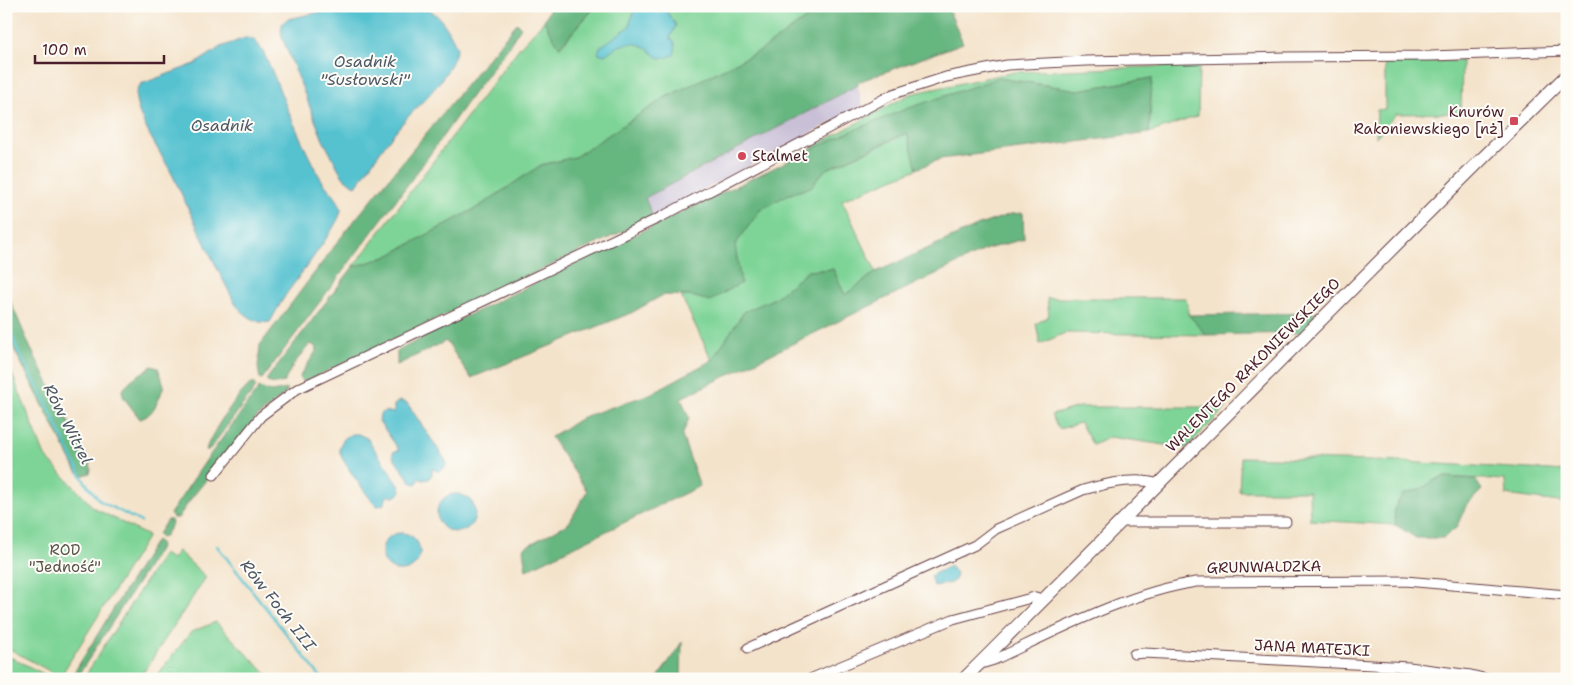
<svg xmlns="http://www.w3.org/2000/svg" width="1573" height="685" viewBox="0 0 1573 685" font-family="'Shantell Sans',sans-serif">
<style>
.industrial{fill:#c9bfd7}
.green{fill:#7ed497;stroke:#647a61}
.forest{fill:#66b680;stroke:#586a56}
.water{fill:#56c2d0;stroke:#50707e}
.lines{fill:none;stroke-linecap:round;stroke-linejoin:round}
.stream{stroke:#56c2d0;stroke-width:2.5}
.street-casing{stroke:#643c43;stroke-width:11}
.secondary-casing{stroke:#643c43;stroke-width:14}
.street{stroke:#fff;stroke-width:9}
.secondary{stroke:#fff;stroke-width:12}
.poi-dot{fill:#d1495b;stroke:#fdfcf7;stroke-width:2}
.labels{text-anchor:middle;dominant-baseline:central;stroke-width:4;stroke-linejoin:round;paint-order:stroke}
.poi-label{font-size:15px;fill:#4a1f2b;stroke:#fdfcf7;text-anchor:end}
.street-label{font-size:15px;fill:#4a1f2b;stroke:#fdfcf7}
.park-label{font-size:15px;fill:#5a554b;stroke:#fdfcf7}
.water-label{font-size:16px;font-style:italic;fill:#4e5865;stroke:#fdfcf7}
</style>
<rect width="100%" height="100%" fill="#fdfcf7"/>
<filter id="ink" filterUnits="userSpaceOnUse"><feTurbulence type="fractalNoise" baseFrequency=".02" numOctaves="2"/><feDisplacementMap in="SourceGraphic" scale="10" xChannelSelector="R" yChannelSelector="G"/><feConvolveMatrix kernelMatrix="1 2 1 2 8 2 1 2 1" color-interpolation-filters="sRGB"/></filter>
<filter id="wash" filterUnits="userSpaceOnUse"><feTurbulence type="fractalNoise" baseFrequency=".0096" numOctaves="4" result="noise"/><feDisplacementMap in="SourceGraphic" scale="20" xChannelSelector="R" yChannelSelector="G"/><feGaussianBlur stdDeviation="1.12" result="paint"/><feColorMatrix in="noise" values="0 0 0 0 0 0 0 0 0 0 0 0 0 0 0 0 0 1.4 0 .05"/><feComposite in="paint" operator="in"/></filter>
<g filter="url(#wash)">
<rect width="100%" height="100%" fill="#f4e3cb"/>
<path class="industrial" d="M858,85L862,106L653,217L644,199Z"/>
<path class="green" d="M596,6H824L760,51L666,97L575,157L541,165L480,206L386,257L353,267L520,47L544,21L560,47Z
M1385,61H1462L1461,113L1396,114L1376,137L1377,110L1385,109Z
M1199,65L1198,116L1149,133L1152,78L1078,90L998,78L771,170L910,94L1014,72Z
M908,133L917,169L842,200L876,272L845,295L833,269L808,271L775,298L744,312L712,360L681,296H691L710,301L735,245L760,210L787,195L811,187L825,170Z
M1047,298H1186L1189,315L1206,335L1065,333L1040,344L1036,324L1049,316Z
M6,359L45,456L94,508L148,536L60,677L6,647Z
M1079,407H1227L1186,448L1110,437L1093,445L1080,423L1059,429L1051,415Z
M1241,457L1403,462L1567,471V503L1506,495L1505,480L1443,477L1433,481L1394,509L1396,525L1310,520L1309,491H1239Z
M178,551L206,577L139,679H83L163,554L172,559Z
M216,622L271,679H154L191,632Z
M6,655L46,675L44,679H6Z"/>
<path class="forest" d="M551,6H596L559,47L544,21Z
M824,6H947L963,43L858,82V85L645,198L653,217L304,382L300,378L301,374L317,350L316,347L311,344L309,345L293,365L284,382L274,384L267,382V379L269,376L353,267L386,257L480,206L541,165L575,157L666,97L760,51Z
M517,23L521,27L508,47L472,95L423,164L262,379H260L258,367L260,345L349,227Z
M998,78L1078,90L1152,78L1149,133L940,159L917,169L907,133L825,170L811,187L787,195L760,210L735,245L741,283L710,301L691,296L663,295L631,313L471,378L446,341L397,365V351L446,326L844,134L906,109Z
M1023,213L1024,239L987,249L681,398L689,418L682,436L700,486L526,570L523,548L569,523L587,491L551,437L583,417L650,394L712,360L744,312L775,298L808,271L833,269L845,295L876,272L979,225L1011,214Z
M6,291L30,347L90,463L91,469L90,473C83,476 80,476 76,470L14,349L6,332Z
M1322,313L1301,333L1206,335L1189,315Z
M152,366L158,368L164,385C160,397 154,416 140,419L124,398L122,391L131,380Z
M253,383L256,387L209,450H206C209,436 240,389 253,383Z
M259,388L271,392L287,389V392L255,419L190,500L178,518H173L170,514L207,459Z
M1443,477L1475,479L1482,490L1466,506L1456,528L1443,538H1416L1396,525L1394,509L1402,495L1423,488L1433,481Z
M167,520H171L172,524L164,537L161,538L158,534Z
M156,540L161,544L159,549L83,668L74,679H70Z
M682,642L681,679H657Z"/>
<path class="water" d="M349,6C370,6 408,2 427,9C441,14 451,35 457,48C448,83 416,105 395,132C381,149 369,168 356,186L350,183L343,177L323,140L282,37C281,31 280,22 288,19Z
M635,6H668L667,12L676,25L670,38C677,43 676,47 674,55C671,56 666,58 662,58C657,58 653,53 649,50C634,38 619,44 605,55L598,53L600,47L629,27Z
M245,38C249,38 252,39 255,41C266,50 282,98 289,113C300,136 309,160 323,182C328,190 340,199 341,210C341,223 295,281 285,296C280,304 275,313 270,322C256,325 244,314 236,305C213,262 193,218 172,174C160,151 144,130 137,105C135,97 135,91 141,84L195,64L221,47Z
M399,401L407,403L446,461C446,468 443,471 436,471L432,468V474L429,479L423,480L418,478V482L415,484L411,482L393,456V452L399,450L379,421L380,414C386,410 388,412 394,413V405Z
M352,434H358L367,438L400,487L401,491L397,496L392,497L388,495L383,505L378,506L374,504C367,494 341,461 340,452C339,443 344,437 352,434Z
M437 513a19 19 0 1 1 38 0a19 19 0 1 1-38 0Z
M382 552a19 19 0 1 1 38 0a19 19 0 1 1-38 0Z
M950,566L956,573L955,580L950,583L934,586L930,576Z"/>
<g class="lines">
<path class="stream" d="M6,311L14,341L19,353L46,402L73,460L85,482L100,501L141,522
M217,546L322,679"/>
</g>
</g>
<g filter="url(#ink)">
<g class="lines">
<g class="street-casing">
<path id="street" d="M214,475L261,416L297,389L659,218L893,94L946,77L1007,65L1086,61L1285,57L1431,56L1567,51
M1121,522H1286
M748,648L975,545L996,529L1083,490C1104,484 1137,476 1158,484
M1134,654L1144,653L1409,667L1471,675L1487,679
M981,664L994,660C1058,630 1127,593 1196,582L1405,581L1567,595
M810,679L953,619L1031,598L1036,597L1042,600"/>
</g>
<g class="secondary-casing">
<path id="secondary" d="M964,679C1166,478 1364,274 1567,75"/>
</g>
<use href="#street" class="street"/>
<use href="#secondary" class="secondary"/>
</g>
</g>
<g class="poi-dot">
<rect x="1509" y="116" width="10" height="10" rx="2.5"/>
<circle cx="742" cy="156" r="5"/>
</g>
<g class="labels">
<g class="poi-label">
<text x="1504" y="112">Knurów<tspan x="1504" dy="17">Rakoniewskiego [nż]</tspan></text>
<text x="752" y="156" text-anchor="start">Stalmet</text>
</g>
<g class="street-label">
<text transform="translate(1253 365) rotate(-45)">WALENTEGO RAKONIEWSKIEGO</text>
<text transform="translate(1264 567) rotate(-1)">GRUNWALDZKA</text>
<text transform="translate(1312 648) rotate(3)">JANA MATEJKI</text>
</g>
<g class="park-label">
<text x="65" y="550">ROD<tspan x="65" dy="17">"Jedność"</tspan></text>
</g>
<g class="water-label">
<text x="365" y="61">Osadnik<tspan x="365" dy="18">"Susłowski"</tspan></text>
<text x="222" y="125">Osadnik</text>
<text transform="translate(68 424) rotate(63)">Rów Witrel</text>
<text transform="translate(278 605) rotate(52)">Rów Foch III</text>
</g>
</g>
<rect width="1573" height="685" fill="none" stroke="#fdfcf7" stroke-width="25"/>
<path d="M35 55v8h129v-8" fill="none" stroke="#4a1f2b" stroke-width="2.5"/>
<text x="42" y="55" font-size="15" fill="#4a1f2b" stroke="#fdfcf7" stroke-width="4" paint-order="stroke">100 m</text>
</svg>
